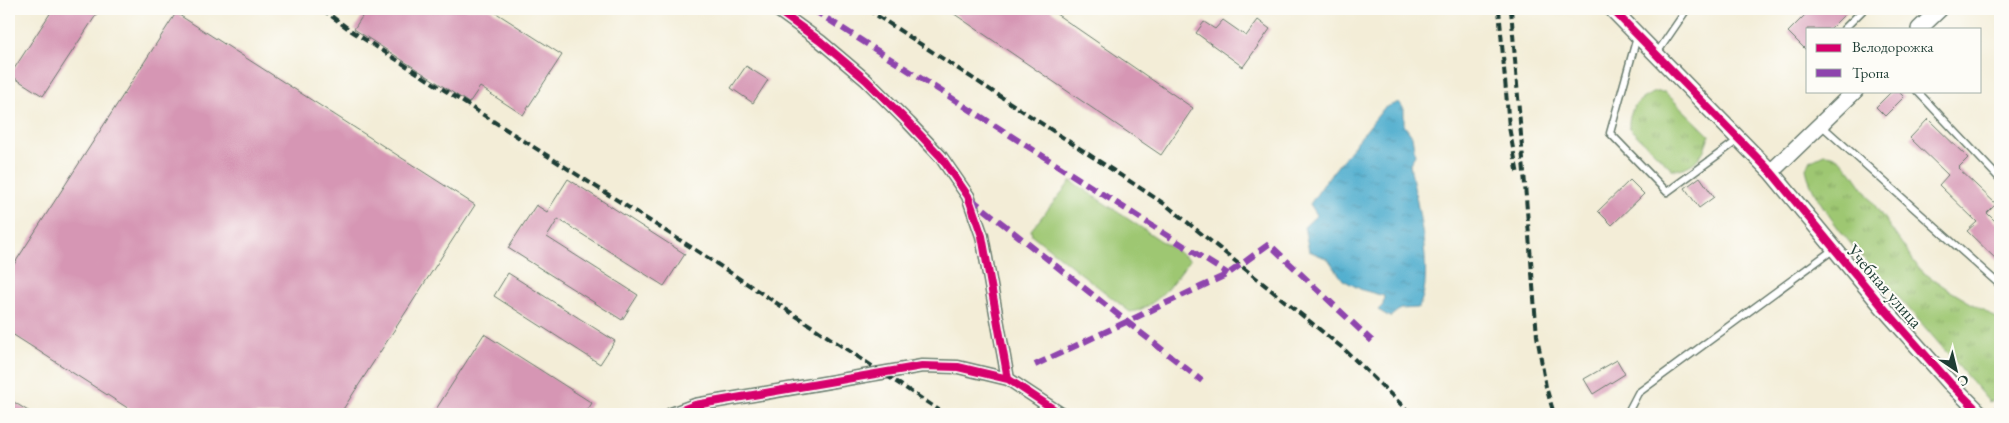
<svg xmlns="http://www.w3.org/2000/svg" width="2009" height="423" viewBox="0 0 2009 423" font-family="'EB Garamond',serif">
<style>
.grass{fill:url(#grass-tufts);stroke:#5e8253}
.green{fill:#9ec772;stroke:#5e8253}
.water{fill:url(#water-ripples);stroke:#387581}
.building{fill:#d696b4}
.lines{fill:none;stroke-linecap:round;stroke-linejoin:round}
.service-casing{stroke:#697b6d;stroke-width:9}
.minor-casing{stroke:#697b6d;stroke-width:15}
.tertiary-casing{stroke:#697b6d;stroke-width:18}
.service{stroke:#fff;stroke-width:6}
.minor{stroke:#fff;stroke-width:12}
.tertiary{stroke:#fff;stroke-width:15}
.rail{stroke:#1f3d34;stroke-width:4;stroke-dasharray:8 4;stroke-linecap:butt}
.quiet{stroke:#8e44ad;stroke-width:6;stroke-dasharray:12 6;stroke-linecap:butt}
.cycleway-casing{stroke:#fdfcf7;stroke-width:11}
.cycleway{stroke:#d6006c;stroke-width:8}
.labels{text-anchor:middle;dominant-baseline:central;stroke-width:4;stroke-linejoin:round;paint-order:stroke}
.street-label{font-size:18px;fill:#1f3d34;stroke:#fdfcf7}
</style>
<defs>
<pattern id="grass-tufts" width="24" height="20" patternUnits="userSpaceOnUse" patternTransform="scale(1.25)"><rect width="24" height="20" fill="#9ec772"/><path d="M3 7l-1-3M5 7V3M7 7l1-3M15 17l-1-3M17 17v-4M19 17l1-3" fill="none" stroke="#80a35e"/></pattern>
<pattern id="water-ripples" width="26" height="14" patternUnits="userSpaceOnUse" patternTransform="scale(1.25)"><rect width="26" height="14" fill="#50adce"/><path d="M2 4q2-2 4 0t4 0M15 11q2-2 4 0t4 0" fill="none" stroke="#428ea8"/></pattern>
</defs>
<rect width="100%" height="100%" fill="#fdfcf7"/>
<filter id="ink" filterUnits="userSpaceOnUse"><feTurbulence type="fractalNoise" baseFrequency=".02" numOctaves="2"/><feDisplacementMap in="SourceGraphic" scale="10" xChannelSelector="R" yChannelSelector="G"/><feConvolveMatrix kernelMatrix="1 2 1 2 8 2 1 2 1" color-interpolation-filters="sRGB"/></filter>
<filter id="wash" filterUnits="userSpaceOnUse"><feTurbulence type="fractalNoise" baseFrequency=".0096" numOctaves="4" result="noise"/><feDisplacementMap in="SourceGraphic" scale="20" xChannelSelector="R" yChannelSelector="G"/><feGaussianBlur stdDeviation="1.12" result="paint"/><feColorMatrix in="noise" values="0 0 0 0 0 0 0 0 0 0 0 0 0 0 0 0 0 1.4 0 .05"/><feComposite in="paint" operator="in"/></filter>
<g filter="url(#wash)">
<rect width="100%" height="100%" fill="#f3edd7"/>
<path class="grass" d="M1656,92H1665L1709,135C1705,155 1694,168 1673,170L1629,128C1628,108 1638,99 1656,92Z
M1824,154C1837,154 1843,162 1851,171L1920,270L1952,292L2000,320V398L1989,402C1960,368 1931,334 1902,301C1874,270 1813,208 1806,169L1809,161Z"/>
<path class="green" d="M1071,181L1190,260C1174,279 1157,309 1130,312L1032,235L1031,230Z"/>
<path class="water" d="M1399,102L1404,109V125L1412,136L1415,155L1410,164C1415,199 1437,277 1418,308L1400,309L1390,317L1378,310L1383,305L1384,296L1362,290L1343,280L1328,259L1309,251L1304,227L1317,215L1310,204L1328,178L1384,108Z"/>
<g id="blocks">
<path class="building" d="M53,9H100L43,96L10,75Z
M367,9H490L562,55L523,115L480,87L469,103L354,29Z
M947,9H1049L1193,108L1161,155Z
M1811,9H1850L1830,29H1808V52L1788,32Z
M176,13L475,205L340,414H137L9,332V272Z
M1223,20L1246,36L1258,20L1270,29L1243,67L1196,33L1204,22L1215,29Z
M746,66L768,80L753,103L731,88Z
M1892,91H1898L1904,97L1885,116L1876,107Z
M1928,119L1968,158L1958,168L1996,204L1987,213L2000,226V263L1967,231L1977,222L1939,185L1948,175L1910,138Z
M1700,177L1714,197L1699,208L1685,188Z
M568,179L685,254L664,286L558,219L547,237L638,295L622,320L508,248L536,205L547,212Z
M1630,180L1644,194L1612,225L1598,211Z
M508,273L615,341L600,364L494,296Z
M484,334L592,403L585,414H433Z
M1617,360L1625,374L1593,394L1584,379Z
M9,399L33,414H9Z"/>
</g>
</g>
<g filter="url(#ink)">
<use href="#blocks" fill-opacity="0" stroke="#697b6d" stroke-width="1"/>
<g class="lines">
<g class="service-casing">
<path id="service" d="M1844,29L1864,9
M1637,37L1610,133L1667,192L1738,140
M1657,53L1687,9
M1917,91L2000,179
M1821,125L2000,285
M1041,414L1043,402
M1627,414L1638,393L1834,249"/>
</g>
<g class="minor-casing">
<path id="minor" d="M776,9L820,41L866,80L909,123L941,157L968,196L982,236L1008,379
M671,414L695,405L922,366L958,367L1008,379L1061,414"/>
</g>
<g class="tertiary-casing">
<path id="tertiary" d="M1612,9L1771,172L1881,305L1950,383L1981,414
M1919,29L1940,9
M1771,172L1855,91"/>
</g>
<use href="#service" class="service"/>
<use href="#minor" class="minor"/>
<use href="#tertiary" class="tertiary"/>
<path class="rail" d="M322,9L350,30L708,258L945,414
M867,9L1166,205L1345,350L1411,414
M1499,9L1509,127L1518,175
M1511,9L1537,336L1546,387L1554,414"/>
<path class="quiet" d="M812,9L1228,274
M970,198L1202,381
M1035,365L1228,274L1269,244L1372,341
M1992,414L2000,408"/>
<g class="cycleway-casing">
<path id="cycleway" d="M776,9L820,41L866,80L909,123L941,157L968,196L982,236L1008,379
M1612,9L1771,172L1881,305L1950,383L1981,414
M671,414L695,405L922,366L958,367L1008,379L1061,414"/>
</g>
<use href="#cycleway" class="cycleway"/>
</g>
</g>
<g class="labels">
<g class="street-label">
<text transform="translate(1885 286) rotate(49)">Учебная улица</text>
</g>
</g>
<rect width="2009" height="423" fill="none" stroke="#fdfcf7" stroke-width="30"/>
<rect x="1806" y="28" width="175" height="65" fill="#fdfcf7" stroke="#a4b0a9"/>
<rect x="1816" y="44" width="25" height="8" fill="#d6006c" stroke="#a4b0a9"/>
<text x="1852" y="52" font-size="15" fill="#1f3d34">Велодорожка</text>
<rect x="1816" y="69" width="25" height="8" fill="#8e44ad" stroke="#a4b0a9"/>
<text x="1852" y="78" font-size="15" fill="#1f3d34">Тропа</text>
<g transform="translate(1956 370) rotate(145)" stroke="#fdfcf7" stroke-width="4" paint-order="stroke">
<path d="M0-4L9 19L0 12L-9 19Z" fill="#1f3d34"/>
<text y="-8" font-size="14" font-weight="bold" text-anchor="middle" fill="#1f3d34">С</text>
</g>
</svg>
